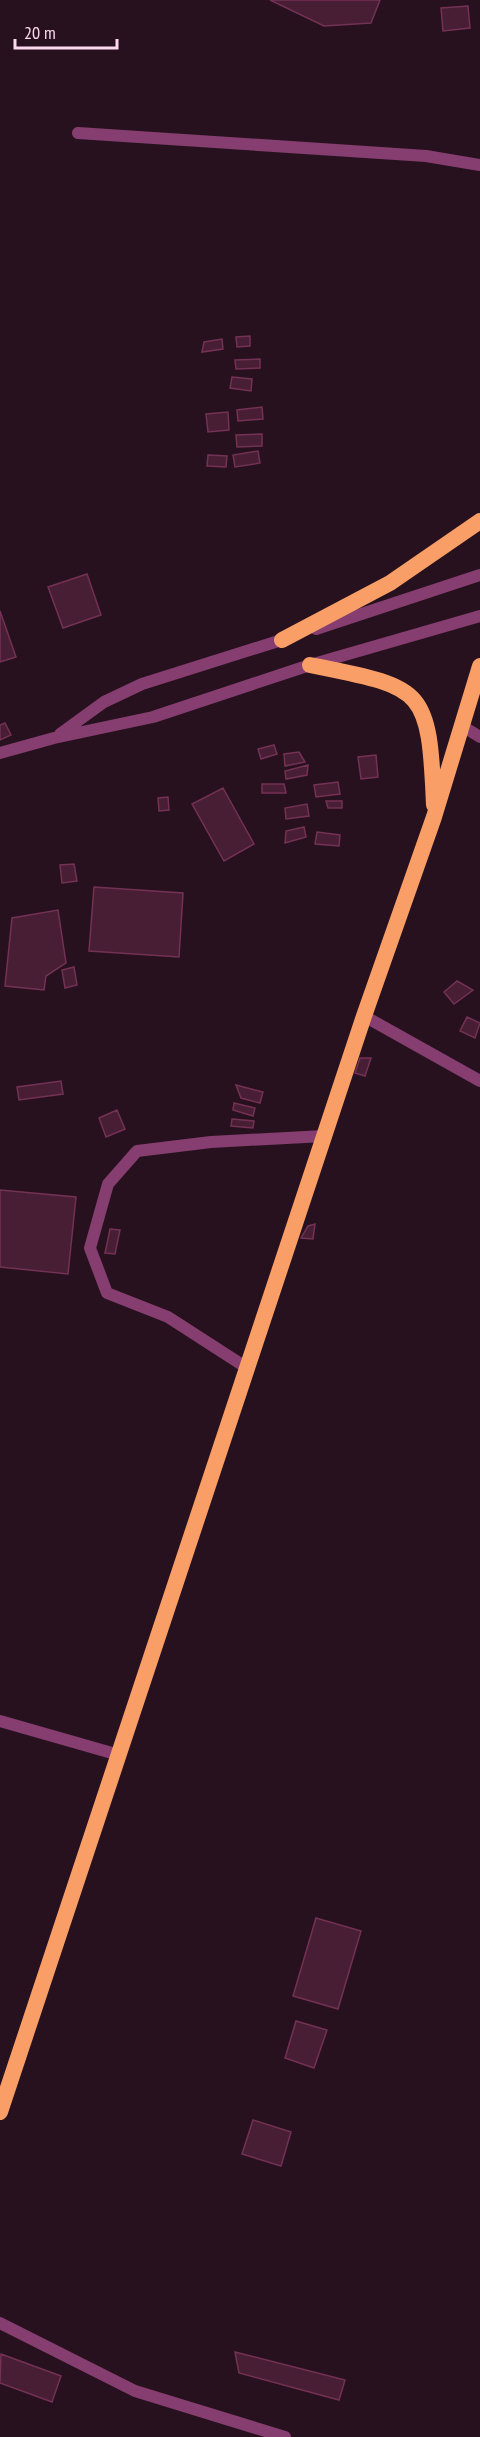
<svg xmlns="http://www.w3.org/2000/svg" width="480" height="2437" viewBox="0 0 480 2437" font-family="'PT Sans Narrow',sans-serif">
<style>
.building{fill:#481e34;stroke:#733154;stroke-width:1.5}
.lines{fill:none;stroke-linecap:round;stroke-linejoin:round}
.service{stroke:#853e6f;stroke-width:12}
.minor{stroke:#853e6f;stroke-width:12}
.tertiary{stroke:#853e6f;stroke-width:12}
.trunk{stroke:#f89e66;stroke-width:16}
</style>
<rect width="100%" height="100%" fill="#28111e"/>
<path class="building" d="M270,0H380L371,23L324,26Z
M468,6L470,28L443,31L441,8Z
M250,336V346L237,347L236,337Z
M222,339L223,349L202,352L204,342Z
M260,359V368L236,369L235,360Z
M232,377L252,379L251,391L230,388Z
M262,407L263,419L238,421L237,410Z
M228,412L229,430L208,432L206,414Z
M262,434V446L237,447L236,435Z
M258,451L260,463L235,467L233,455Z
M208,455L227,456L226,467L207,466Z
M87,574L101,615L63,628L48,587Z
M0,611L16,657L0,662Z
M5,723L11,735L0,740V725Z
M274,745L277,754L261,759L258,749Z
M299,752L305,762L285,766L284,754Z
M376,755L378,777L361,779L358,757Z
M308,765L307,775L286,779L285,771Z
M338,782L340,794L316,797L314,785Z
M262,784H284L286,793H262Z
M223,788L254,844L224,861L192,804Z
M168,797L169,810L159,811L158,798Z
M326,801H342V808H328Z
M307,804L309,816L286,819L285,808Z
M304,827L306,837L285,843L286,831Z
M317,832L340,835L339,846L315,844Z
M74,864L77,881L62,883L60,865Z
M94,887L183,893L179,957L89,951Z
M58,910L66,963L46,976L44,990L5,986L12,918Z
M74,967L77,985L65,988L62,970Z
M457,981L473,990L454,1004L444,992Z
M467,1017L480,1023L475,1038L460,1031Z
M360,1058H371L365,1076L355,1073Z
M61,1081L63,1094L19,1100L17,1087Z
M236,1085L263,1092L260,1103L241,1098Z
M234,1103L255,1108L253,1116L233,1110Z
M117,1110L125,1129L106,1137L99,1118Z
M232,1119L254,1121L253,1128L231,1126Z
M0,1190L76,1197L68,1274L0,1267Z
M315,1224L313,1239L301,1238L308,1226Z
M110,1229L120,1230L115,1254L105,1253Z
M316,1918L361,1931L338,2009L293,1996Z
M296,2021L327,2030L314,2068L285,2058Z
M253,2120L291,2132L281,2166L242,2154Z
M235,2352L345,2380L339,2400L239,2373Z
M1,2354L61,2376L52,2402L0,2383Z"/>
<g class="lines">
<path class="service" d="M247,1368L168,1317L107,1293L90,1248L108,1184L137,1151L211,1142L324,1136"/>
<path class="minor" d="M78,133L426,156L480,165
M462,726L480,737
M364,1016L480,1081
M0,1721L119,1755
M0,2323L135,2391L285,2437"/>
<path class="tertiary" d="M316,629L480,575
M60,734L104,702L142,684L288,638
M0,753L54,738L153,717L310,665L480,616"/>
<path class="trunk" d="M282,640L390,583L480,521
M310,665C424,688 429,686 434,805
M0,2112L364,1016L434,817L480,666"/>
</g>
<path d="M15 39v9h102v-9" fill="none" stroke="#fdd9ef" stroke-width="3"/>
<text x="24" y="39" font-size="18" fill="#fdd9ef" stroke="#28111e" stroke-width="4.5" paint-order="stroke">20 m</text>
</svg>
